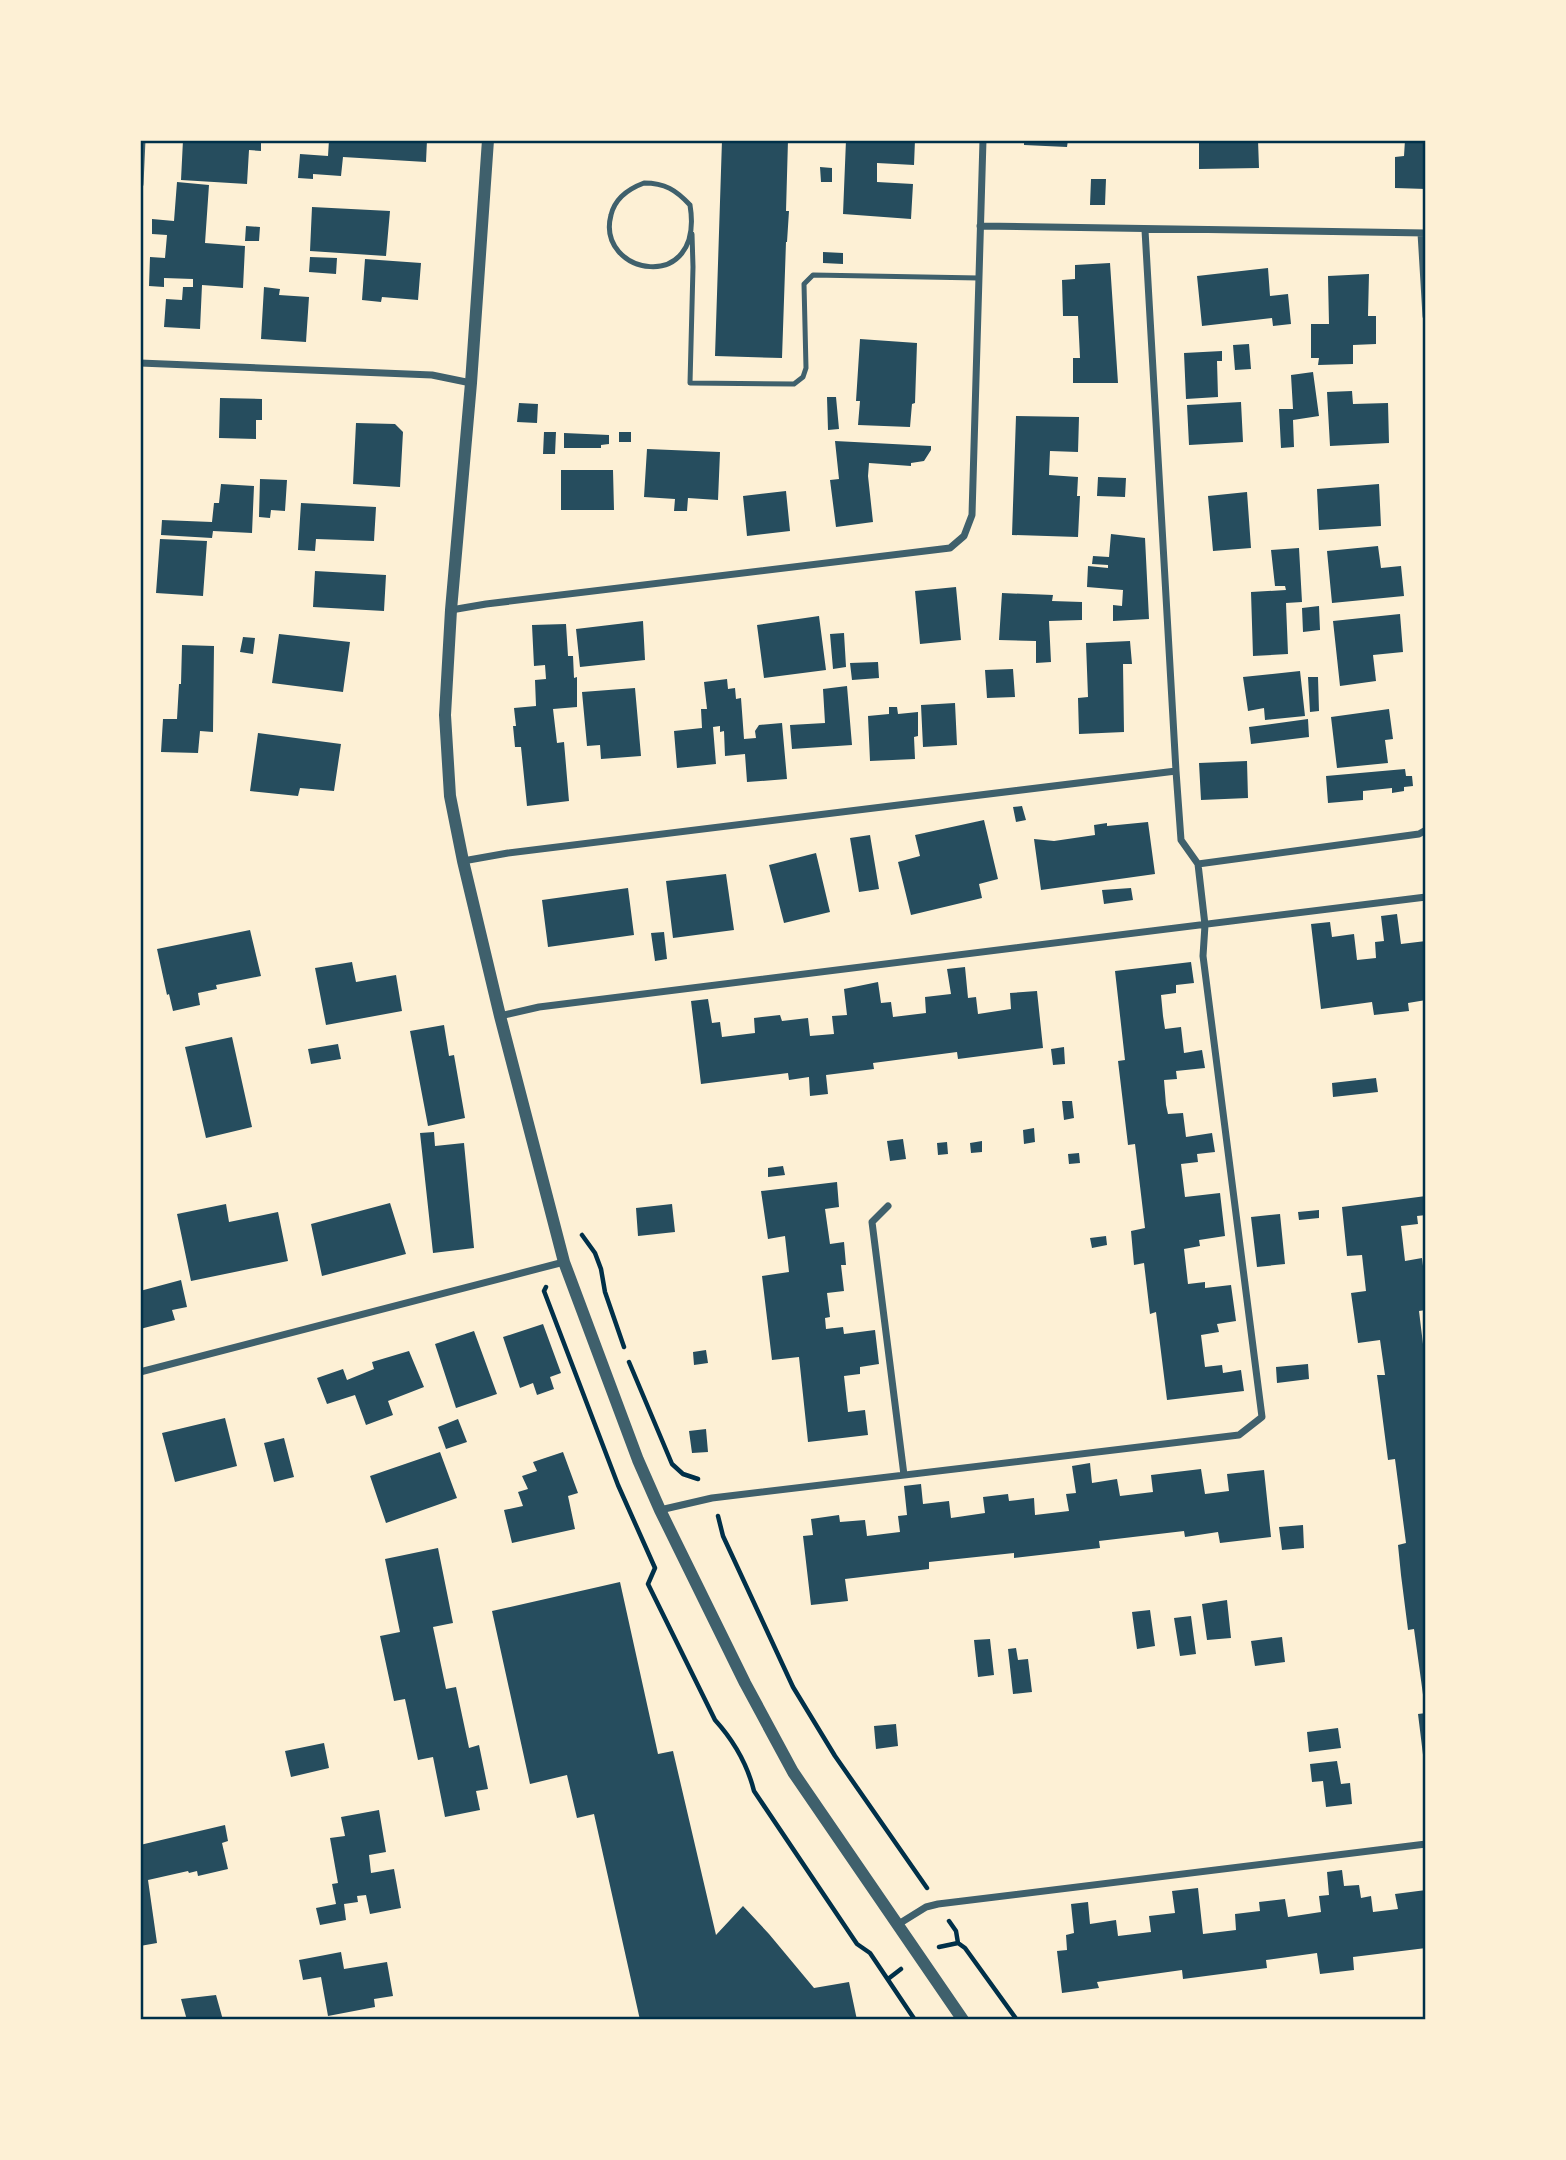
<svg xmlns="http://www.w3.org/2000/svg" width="1566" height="2160" viewBox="0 0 1566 2160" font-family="'DejaVu Sans',sans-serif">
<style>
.building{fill:#264d5e}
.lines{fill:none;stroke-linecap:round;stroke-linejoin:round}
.path{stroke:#003049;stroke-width:4.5}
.service{stroke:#3f606c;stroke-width:5}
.minor{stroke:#3f606c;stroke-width:7}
.tertiary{stroke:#3f606c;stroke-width:12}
.neatline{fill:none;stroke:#003049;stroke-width:2.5}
</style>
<rect width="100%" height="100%" fill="#fdf0d5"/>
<path class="building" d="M183,140L261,141V151L249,150L247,184L181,180Z
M329,140L358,142V140H427L426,162L343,157L341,176L313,174V179L298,178L300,154L328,156Z
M722,140H788L786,211H789L787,242H786L782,358L715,356Z
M846,140H915L914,165L877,163V182L913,184L911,219L843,214Z
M1024,140H1068L1067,147L1024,145Z
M1215,140H1258L1259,168L1199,169V142Z
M1405,140H1426V189L1395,188V157L1404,156Z
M820,167L832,168V182H821Z
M1091,179H1106L1105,205H1090Z
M177,182L209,185L205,243L245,246L243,288L202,285L200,329L164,327L166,299L182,300L183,287H193V279L164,278V287L149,286L150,257L165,258L167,235L152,234V219L174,221Z
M312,207L390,211L386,256L310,251Z
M246,226L260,227L259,241H245Z
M823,252L843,253V264L823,263Z
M310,257L337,258L336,274L309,272Z
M365,259L421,263L418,300L382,297L381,302L362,300Z
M1110,263L1118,383H1073V358H1080L1078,316H1063L1062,280L1075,279V265Z
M1268,268L1270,296L1288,294L1291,324L1273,326L1272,318L1202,326L1197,276Z
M1369,274L1368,316H1376V344L1353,345V364L1318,365L1319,358H1311V324H1329L1328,276Z
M264,287L280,289L279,295L309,297L306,342L261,339Z
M860,339L917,343L915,403L912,404L910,427L858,425L860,401H856Z
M1249,344L1251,369L1235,370L1233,345Z
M1222,351V361H1217L1218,397L1186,399L1184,353Z
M1313,372L1319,416L1293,420L1294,447L1281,448L1279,409H1293L1291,375Z
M1352,391L1353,404L1388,403L1389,443L1330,446L1327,392Z
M827,397H836L839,429L828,430Z
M220,398L262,399V420H256V439L219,438Z
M1241,402L1243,442L1189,445L1187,405Z
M519,403L538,404L537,423L517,422Z
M1016,416L1079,417L1078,452L1050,451L1049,475L1078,477L1077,496H1080L1078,537L1012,535Z
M356,423L395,424L403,432L400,487L353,484Z
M544,432H556L555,454H543Z
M619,432H631V442H619Z
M564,433L609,435V444L601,445V448H564Z
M835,441L931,446V450L924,461L911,463V466L869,463L868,476L873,522L836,527L830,480L839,479Z
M647,449L720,452L718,500L688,498L687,511H674L675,499L644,497Z
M561,470H613L614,510H561Z
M1098,477L1126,478L1125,497L1097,496Z
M260,479L287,480L285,511L271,510L270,518L259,517Z
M221,484L254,486L252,533L213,531L212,538L161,535L162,520L212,522L214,503H219Z
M1379,484L1381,526L1319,530L1317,489Z
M786,491L790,531L747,536L743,496Z
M1247,492L1251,548L1213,551L1208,496Z
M301,503L376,507L374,541L316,539L315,551L298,550Z
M1111,534L1145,538L1149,619L1113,621V605L1122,606L1123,590L1087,587L1088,566L1108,568V565L1092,564L1093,556L1109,557Z
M160,539L207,541L203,596L156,593Z
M1378,546L1381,568L1401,566L1404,596L1332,603L1327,551Z
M1299,548L1302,602L1286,603L1288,654L1253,656L1251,592L1286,590L1285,586H1275L1271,550Z
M315,571L386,575L384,611L313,607Z
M956,587L961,640L920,644L915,591Z
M1002,593L1053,595L1052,601L1082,602V620L1049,621L1051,662L1036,663V641L999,640Z
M1319,606L1320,630L1303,632L1302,608Z
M1400,614L1403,652L1373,655L1376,681L1340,686L1333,621Z
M819,616L826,670L764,678L757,625Z
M643,621L645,660L580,667L576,629Z
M566,624L568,656H573L574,678L577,677V707L553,709L557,743L564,742L569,801L527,806L521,747H515L513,726H516L514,708L536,706L535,680L546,679L545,665L534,666L532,625Z
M844,633L846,667L833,669L830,634Z
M279,634L350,642L343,692L272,683Z
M243,637L255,638L253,654L240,652Z
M1130,641L1132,664H1123L1124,732L1079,734L1078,698L1088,697L1086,643Z
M182,645L214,646L213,732L200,731L198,753L161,752L163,719H177L179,684H181Z
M878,662L879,678L852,680L850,663Z
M1013,669L1015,697L987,698L985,670Z
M1300,671L1305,716L1265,720L1264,708L1248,711L1243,677Z
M1308,677H1318L1319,711L1310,712Z
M727,679L728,689L735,688L736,699L741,698L744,739L756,738L755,731L759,725L782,723L787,779L747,782L745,754L725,756L724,731L720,732V726L713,727L716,764L677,768L674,731L702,728L701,709H707L704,682Z
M847,686L852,745L792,749L790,725L825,723L823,689Z
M635,688L641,756L601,759L600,745L587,746L582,692Z
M955,703L957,745L923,747L921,705Z
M889,707H897L898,714L918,712V736L914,737L915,759L870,761L868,716L889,714Z
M1389,709L1393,739L1385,740L1388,763L1337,768L1331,717Z
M1308,719L1309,737L1251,744L1249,727Z
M258,733L341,744L334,791L300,788L298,796L250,791Z
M1247,761L1248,798L1201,800L1199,763Z
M1405,769L1406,776H1412L1413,786L1404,787V791L1392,793V788L1363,791V800L1328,803L1326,776Z
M1022,806L1026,820L1016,822L1013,807Z
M984,820L998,879L979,884L982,898L911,915L898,862L920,856L915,835Z
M1148,822L1155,874L1041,890L1034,839L1054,841L1095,835L1094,825L1107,823V826Z
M870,835L879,889L859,892L850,838Z
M816,853L830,912L784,923L769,865Z
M726,874L734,930L673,938L666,881Z
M628,888L634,935L548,947L542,900Z
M1131,888L1133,900L1104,904L1102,890Z
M1397,914L1401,944L1426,941V1000L1408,1003L1409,1011L1374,1015L1372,1002L1321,1009L1311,924L1330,922L1332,937L1354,934L1357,960L1376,958L1375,942L1384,941L1381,916Z
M250,930L261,976L216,985L217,989L198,993L200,1005L173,1011L169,994L167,995L157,949Z
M664,932L667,959L655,961L651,933Z
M352,962L356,982L396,975L402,1011L326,1025L315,968Z
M1191,962L1194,983L1176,985V993L1161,995L1163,1016L1165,1029L1181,1027L1184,1053L1202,1050L1205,1068L1176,1071L1177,1079L1164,1080L1166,1105L1168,1114L1183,1113L1186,1137L1212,1133L1215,1152L1197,1154L1198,1162L1181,1164L1185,1197L1220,1193L1225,1236L1199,1240L1200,1246L1184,1249L1188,1284L1205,1282V1288L1231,1285L1236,1321L1217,1324L1219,1332L1201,1335L1205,1367L1222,1365L1223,1373L1241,1370L1244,1391L1167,1400L1156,1312L1150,1314L1144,1263L1134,1265L1131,1231L1145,1228L1135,1144L1128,1145L1118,1061L1125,1060L1115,971Z
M965,967L968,998L976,997L978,1014L1011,1009L1010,993L1037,991L1043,1048L958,1059L957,1052L873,1063L874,1069L826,1075L828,1094L810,1096L809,1077L789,1080L788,1073L701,1084L691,1001L708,999L712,1023L720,1022L722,1037L755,1033L754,1018L780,1015L782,1021L808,1018L810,1036L834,1034L832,1016L847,1015L844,989L878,982L881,1003L891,1002L893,1017L926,1013L925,997L951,994L947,969Z
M444,1025L449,1056L454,1055L465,1118L428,1126L410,1031Z
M232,1037L252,1127L206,1138L185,1047Z
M338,1044L341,1059L311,1064L308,1049Z
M1064,1047L1065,1064L1053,1065L1051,1049Z
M1376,1078L1378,1092L1333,1097L1332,1083Z
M1062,1101H1072L1074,1118L1064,1120Z
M1034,1128L1035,1142L1024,1144L1023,1130Z
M434,1132L435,1146L464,1143L474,1248L433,1253L420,1133Z
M903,1139L906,1159L890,1161L887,1141Z
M982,1141V1152L971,1153L970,1143Z
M947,1142L948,1154L938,1155L937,1143Z
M1079,1153L1080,1163L1069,1164L1068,1154Z
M783,1166L785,1175L768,1177V1168Z
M837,1182L839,1207L825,1209L830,1244L844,1242L846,1265H841L844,1291L827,1293L830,1317L825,1318L826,1329L843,1327L844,1334L875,1330L879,1364L860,1367V1374L844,1376L848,1412L865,1410L868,1435L808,1442L799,1357L772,1360L762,1276L789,1272L785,1236L768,1239L761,1191Z
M1426,1196V1215L1417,1216L1418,1224L1401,1226L1405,1261L1422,1258L1423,1266H1426V1310L1419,1311L1423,1344L1426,1343V1396H1423L1426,1425V1702H1424L1414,1629L1408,1630L1401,1575L1398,1545L1406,1543L1395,1459L1388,1460L1377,1375H1385L1380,1340L1358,1343L1351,1293L1366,1291L1362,1255L1347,1256L1342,1207Z
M390,1203L406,1254L322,1276L311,1224Z
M226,1204L229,1222L278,1212L288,1261L191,1281L177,1214Z
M672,1204L675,1232L638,1236L636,1208Z
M1319,1210V1218L1299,1220L1298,1212Z
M1280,1214L1285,1264L1257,1267L1251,1217Z
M1106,1236L1107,1245L1092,1248L1090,1238Z
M181,1280L187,1307L172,1310L175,1320L140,1329V1291Z
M543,1324L561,1373L550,1377L554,1389L537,1395L533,1383L520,1388L503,1337Z
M474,1331L497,1394L456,1408L435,1344Z
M706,1350L708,1363L694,1365L693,1352Z
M409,1351L424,1387L388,1401L393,1415L366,1425L355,1395L327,1404L317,1378L343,1369L347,1380L374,1369L372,1362Z
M1308,1364L1309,1379L1277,1383L1276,1367Z
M225,1418L237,1466L175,1482L162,1433Z
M458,1419L467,1442L446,1449L438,1427Z
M706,1429L708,1452L692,1453L689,1431Z
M284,1438L294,1477L274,1482L264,1443Z
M440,1452L457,1498L386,1523L370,1476Z
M563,1452L578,1493L568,1496L575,1529L512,1543L504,1510L523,1506L518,1492L528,1489L522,1476L537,1471L533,1462Z
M1090,1463L1092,1483L1117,1479L1120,1496L1153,1492L1151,1475L1201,1469L1205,1494L1229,1491L1227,1474L1264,1470L1271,1537L1220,1543L1218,1532L1185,1537L1184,1531L1099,1541L1100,1548L1014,1558V1553L929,1562V1569L845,1579L848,1601L811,1605L803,1536L813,1535L811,1519L839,1515L840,1522L865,1520L867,1536L900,1532L898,1516L907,1515L904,1486L921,1484L923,1504L949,1501L951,1518L985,1513L983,1497L1008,1494L1009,1501L1034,1498L1035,1515L1069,1511L1066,1494L1076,1493L1072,1466Z
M1303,1525L1304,1548L1282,1550L1279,1527Z
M438,1548L453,1623L433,1627L446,1689L456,1687L469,1748L479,1745L488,1789L476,1791L480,1810L445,1817L433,1757L418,1760L405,1699L394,1701L380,1636L400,1632L385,1559Z
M620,1582L658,1754L673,1751L716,1935L743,1906L769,1934L814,1988L849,1982L857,2020H640L594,1814L577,1818L567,1775L530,1784L492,1611Z
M1227,1600L1231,1638L1207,1640L1202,1604Z
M1150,1610L1155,1646L1137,1649L1132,1612Z
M1191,1616L1196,1654L1180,1656L1174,1618Z
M1282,1637L1285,1662L1255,1666L1251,1641Z
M990,1639L994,1675L978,1677L974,1640Z
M1016,1648L1018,1660L1028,1659L1032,1692L1013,1694L1008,1649Z
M1426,1713V1763H1424L1418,1714Z
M896,1724L898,1746L876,1749L874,1726Z
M1338,1728L1341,1748L1309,1752L1307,1732Z
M324,1743L329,1768L291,1777L285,1751Z
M1337,1761L1341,1784L1350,1783L1352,1804L1326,1807L1323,1781L1312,1782L1310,1764Z
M379,1810L386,1852L369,1855L371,1873L394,1869L401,1908L370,1914L366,1895L357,1896L358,1902L344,1904L346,1920L320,1925L316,1908L336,1904L332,1884L338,1883L330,1838L345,1836L341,1817Z
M225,1825L228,1841L222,1843L228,1869L198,1876L197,1871L189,1873L188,1871L148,1880L157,1943L140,1946V1845Z
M1342,1870L1344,1886L1359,1885L1361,1898L1371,1896L1373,1912L1398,1909L1395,1894L1426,1890V1948L1353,1957L1354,1970L1320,1974L1317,1953L1266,1960L1267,1968L1183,1979L1182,1970L1097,1982L1099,1988L1062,1993L1057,1951L1067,1950L1066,1935L1074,1933L1071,1904L1088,1902L1090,1924L1116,1920L1118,1936L1151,1932L1149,1916L1175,1913L1172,1891L1198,1888L1203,1934L1236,1930L1235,1914L1260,1911L1259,1902L1285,1899L1288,1917L1321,1912L1319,1896L1329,1895L1327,1872Z
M341,1952L344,1969L387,1962L393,1996L374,1999L375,2007L328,2016L321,1977L303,1980L299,1960Z
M216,1995L223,2020H187L181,1999Z"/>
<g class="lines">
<path class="path" d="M582,1235L595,1253L601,1269L605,1292L624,1347
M546,1287L544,1291L618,1485L655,1568L648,1584L715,1720C734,1741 747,1763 754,1791L857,1944L870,1953L915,2020
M629,1362L672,1464L683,1474L698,1479
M718,1516L723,1536L793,1687L835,1756L927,1888
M949,1921L956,1931L958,1943
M939,1947L958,1943L965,1948L1017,2020
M888,1979L901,1969"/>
<path class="service" d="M644,183C665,183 676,190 690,205C705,296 595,275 611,215C615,198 628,189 644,183Z
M692,234L693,267L690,383L794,384L803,377L806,368L804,284L813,275L979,278"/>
<path class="minor" d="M140,184L142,140
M980,226L1426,233
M1145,230L1176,771
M1421,233L1426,316
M140,363L432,375L471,383
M451,610L486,604L950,548L964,536L972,515L983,140
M463,861L508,853L1176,771L1181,840L1198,864L1419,834L1426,830
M500,1016L539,1007L1426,897
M888,1206L872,1222L904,1475
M140,1372L564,1262
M660,1510L712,1498L1239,1435L1262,1417L1203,956L1205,925L1198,864
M897,1925L926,1907L938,1904L1426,1844"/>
<path class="tertiary" d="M488,140L471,383L451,610L445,715L450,796L463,861L500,1016L564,1262L638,1460L660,1510L745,1683L793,1772L963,2020"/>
</g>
<rect width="1566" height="2160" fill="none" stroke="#fdf0d5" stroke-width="284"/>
<rect x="142" y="142" width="1282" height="1876" class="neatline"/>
</svg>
